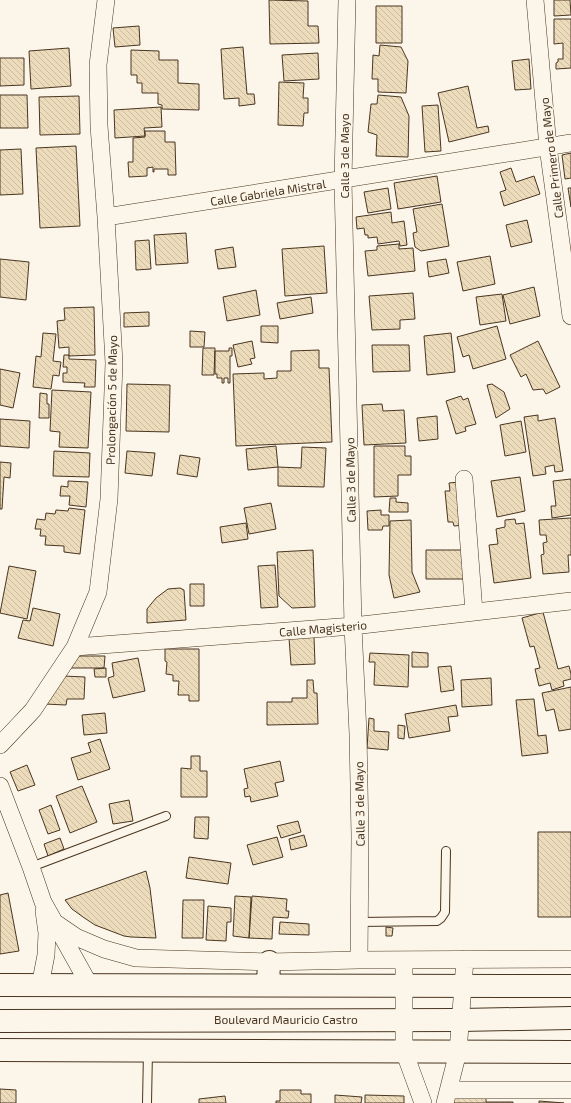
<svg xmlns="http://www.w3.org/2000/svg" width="571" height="1103" viewBox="0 0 571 1103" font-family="'Exo 2',sans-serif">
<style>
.building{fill:url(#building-back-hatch);stroke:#4a3520}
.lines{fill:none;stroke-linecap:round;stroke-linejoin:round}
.lane-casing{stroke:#4a3520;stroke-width:10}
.street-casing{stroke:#4a3520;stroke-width:18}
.secondary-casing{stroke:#4a3520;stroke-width:24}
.primary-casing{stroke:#4a3520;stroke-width:24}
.lane{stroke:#fbf6e9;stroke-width:8}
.street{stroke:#fbf6e9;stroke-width:17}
.secondary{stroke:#fbf6e9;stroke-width:22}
.primary{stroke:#fbf6e9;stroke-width:22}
.labels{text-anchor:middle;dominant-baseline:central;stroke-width:3;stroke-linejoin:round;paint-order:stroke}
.street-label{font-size:12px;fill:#4a3520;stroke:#fbf6e9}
</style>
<defs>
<pattern id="building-back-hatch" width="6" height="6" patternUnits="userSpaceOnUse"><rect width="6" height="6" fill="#ecdcbc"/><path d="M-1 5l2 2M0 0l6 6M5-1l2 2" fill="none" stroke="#ccbda1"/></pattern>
</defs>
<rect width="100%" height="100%" fill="#fbf6e9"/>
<path class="building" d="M269,0L308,1V26H318L319,43L270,44Z
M554,0H570L571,15L554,16Z
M376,6H402V43H376Z
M554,19H571V68L556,69V63L558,62V59H563V43L554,44Z
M139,26L140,45L115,47L113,28Z
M380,45L401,47L408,61L406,93L378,92V79H372L373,55L379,56Z
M243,47L247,94H254L255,104L239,106V98L224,99L221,49Z
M69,48L71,86L31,89L29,51Z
M131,50L159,51V60H178V83L199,84V110L162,109V105L158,104V93H142V83H137V75H131Z
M318,53L319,79L284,81L282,55Z
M0,58H24V85L0,86Z
M529,59L531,89L515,90L512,61Z
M279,82L304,83L303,98H308V113H304L303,126L278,125Z
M468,86L477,128L488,126L489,132L449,142L438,93Z
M0,95H27L28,128H0Z
M378,95L401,97L409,116L408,157L376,156L377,135L368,132L371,104H377Z
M79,96L80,134L40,135L39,97Z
M438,105L441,151L425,152L422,106Z
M161,107L162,127L144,128L145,136L115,138L114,110Z
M145,131H165V142H175L176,175H168V169H154V172H153V167L147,168V176L129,177L128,162H133V138L145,137Z
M76,146L80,226L40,228L36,148Z
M21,149L23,194L0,195V150Z
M571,153V178L565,179L562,155Z
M511,168L516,182L534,176L540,194L504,206L500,192L506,190L500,172Z
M437,176L441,202L398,209L394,183Z
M388,188L391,209L368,213L364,192Z
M568,188H571V207Z
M442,204L449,246L421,251L415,247L413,233L417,232L413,209Z
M391,212L392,223L404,221L407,245L400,246L399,241L378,244L377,237L368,238V235H365L364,228L357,229L356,217Z
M527,220L532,242L511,247L506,225Z
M186,233L188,263L156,265L154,235Z
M149,240L151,269L136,270L135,241Z
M399,244V249L413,248L415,271L368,276L365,251L377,250V246Z
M324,246L327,293L285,296L282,249Z
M233,247L236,267L218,269L215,250Z
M490,256L495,284L463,291L457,262Z
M0,259L29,262L26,300L0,297Z
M446,259L449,273L429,277L427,262Z
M534,287L540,316L510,324L503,295Z
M256,290L260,315L227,321L223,297Z
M413,293L415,319L400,320V329L372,330L369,296Z
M502,294L506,321L480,325L476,297Z
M311,297L313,313L280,319L277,303Z
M94,307L95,355L69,356V347L59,348L57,321L65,320L64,308Z
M149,312V326L124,327V313Z
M261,326H278V343L261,342Z
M497,326L506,359L473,369L469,355L463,357L457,337Z
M190,331L205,332L204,347H190Z
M43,333L56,334L53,361L61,362L59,376L53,375L51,389L33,387L36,356L41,357Z
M451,333L455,372L427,375L424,336Z
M252,341L255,358L250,359L252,364L238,367L233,345Z
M538,341L560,387L546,394L543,389L533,390L526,374L521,377L510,355Z
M372,345H409L410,371L373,372Z
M203,348H215L214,375H202Z
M229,348H232V356H230V383H228V378H224V383H222V378H217V374H215V351H229Z
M319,350V368H329L332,442L236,446L233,374L264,373V379L277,378V371H291V351Z
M64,355H69V359L96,360L95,387H84L85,383L63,382V373H67V367H63Z
M0,369L20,373L13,408L0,405Z
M127,384L170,385L169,432L126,431Z
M492,384L504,392L510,409L496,418L487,385Z
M52,390L91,392L88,448L59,447L60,432L50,431Z
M40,393L47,394V404H49V418H39Z
M461,396L463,400L468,398L476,424L465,427L466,431L456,434L446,401Z
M382,404L383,411L404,410L406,443L364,445L362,405Z
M538,415V421L555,418L563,471L555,472L554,465L545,467L546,474L533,476L524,417Z
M437,416L438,439L419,441L417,418Z
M0,419L30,421L29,448L0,446Z
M521,421L526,452L505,456L500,425Z
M276,446L278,467L248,470L246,449Z
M374,446H405V456H411V475H398V496L374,497Z
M302,447L326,448L324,487L278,486V467L301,468Z
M54,451L90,453L89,477L53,476Z
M127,451L155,453L152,476L125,473Z
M180,455L200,458L197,477L177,474Z
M0,462L11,463L10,478L4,477L2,509H0Z
M520,477L525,511L497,517L491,481Z
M571,479V515L552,518L551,506H556L553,481Z
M68,481L88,482L86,507L69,505L70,496H60L61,486L68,487Z
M459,482L464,525L454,526L453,522H448L445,491H450L449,483Z
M390,498H396V502L408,503V512H389Z
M271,503L276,529L249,534L244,508Z
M69,508L85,510L80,554L64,552V546L45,545L46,536H40L41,529H35L37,519L45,520L46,513L55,514L56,510L68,511Z
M381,510V515H389V526H383L382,530H368L367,511Z
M571,518V555H568L569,572L543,574L541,555L544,554L543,543L547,542L546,535H540L539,520Z
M515,519L516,524L524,523L531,578L494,583L489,545L498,544L496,529L505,527V520Z
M411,520L412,572L420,592L394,598L389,575L390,521Z
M246,523L248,539L222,543L220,527Z
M313,550L315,607L292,608L279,596L277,552Z
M426,550H465L466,579H426Z
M275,565L278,607L261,608L258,566Z
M9,566L36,571L27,619L0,613Z
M190,584H204V606H190Z
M180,588L184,590L186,620L147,623V609L156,598L168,589Z
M33,608L60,614L53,646L18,638L23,620L30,621Z
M543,612L558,669L569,666L571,674V679L563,681L564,686L552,690L550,683L539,686L535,669L540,668L534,646L530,647L522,618Z
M314,637L315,664L291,665L289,638Z
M165,649H199V701H189V695H178L179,681H173V675L166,674L167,662L165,661Z
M412,652L428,653V667H412Z
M370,653L409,655L408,687L374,685L375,662H369Z
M79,656H105L104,668H70Z
M138,658L145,691L113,698L108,678L114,676L112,663Z
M451,666L454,690L441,692L438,667Z
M106,668V677H95L94,669Z
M63,676L85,677L84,699H67L66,705L45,704Z
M491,678L492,705L462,707L461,680Z
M307,680H313L314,693H317L318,724L267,725V702H292V698H307Z
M571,687V729L559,731L554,709L546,711L542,693Z
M534,699L538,736L546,735L548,753L522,756L516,700Z
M456,705L458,716L448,717L450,731L409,738L405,714Z
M105,713L107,733L84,735L82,715Z
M369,718L374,719V731L389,732L388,750L367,748Z
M398,725L405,726L404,739L398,738Z
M100,739L110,769L78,780L71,758L91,752L88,743Z
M191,756H200V771H207V797H181V768L191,769Z
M280,761L284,781L275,783L278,796L251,802L250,796L245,797L244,789L248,788L244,769Z
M27,765L35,785L18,791L10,772Z
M82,786L97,822L70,833L56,796Z
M129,800L133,821L113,824L109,804Z
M51,805L60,830L48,834L39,810Z
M195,817H209L208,839L194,838Z
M298,821L301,832L281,838L277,826Z
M538,832H571V917H538Z
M304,835L307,846L291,850L289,839Z
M277,837L283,857L253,865L247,845Z
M60,838L64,849L48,856L44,844Z
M189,857L231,863L228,884L186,878Z
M146,871L150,888L156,938L131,937L124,936L95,925L83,917L72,909L65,900Z
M8,893L19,951L0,954V895Z
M235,896L251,897L249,938L233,936Z
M252,896L287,899L286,911H289L288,918L273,917L272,939L249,938Z
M183,900H204L203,938H182Z
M208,906L231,908V922H227L226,941L206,940Z
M280,922L309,924V935L279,934Z
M386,927L393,928L392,936H386Z
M0,1089L16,1090V1103H0Z
M280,1090H301V1094H311V1103H276V1101H280Z
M335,1095L362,1097L361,1103H335Z
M365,1095L404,1096V1103H365Z
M486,1095V1102H513V1103H453V1096Z
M225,1096L226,1103H199V1099Z
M539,1101L564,1103H539Z"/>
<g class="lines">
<g class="lane-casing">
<path id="lane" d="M31,867L166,816
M359,922L437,921L441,918L445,912L446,851
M147,1103L148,1051"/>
</g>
<g class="street-casing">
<path id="street" d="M347,0L343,180L353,626L358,734L360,836L359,960
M535,0L548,147L571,316
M106,217L571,143
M464,479L474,612
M75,647L353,626L571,601
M0,745L33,710L75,647L98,592L109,499L114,363L106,217L99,126L98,65L106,0
M0,786L31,867L43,902L90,986
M54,922L76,937L104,949L136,958L269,962L359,960L571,959
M404,960V1051L423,1103
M40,986L46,955L47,933L44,911
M449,1090H571
M445,1103L458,1052L465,959"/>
</g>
<g class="secondary-casing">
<path id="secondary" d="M0,1050L571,1052"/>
</g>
<g class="primary-casing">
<path id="primary" d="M0,985L571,986
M268,985L269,962
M0,1021L461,1020L571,1018"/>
</g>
<use href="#lane" class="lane"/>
<use href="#street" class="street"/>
<use href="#secondary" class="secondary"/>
<use href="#primary" class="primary"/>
</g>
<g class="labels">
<g class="street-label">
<text transform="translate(344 156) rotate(-90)">Calle 3 de Mayo</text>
<text transform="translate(551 158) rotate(-97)">Calle Primero de Mayo</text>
<text transform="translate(268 192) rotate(-9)">Calle Gabriela Mistral</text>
<text transform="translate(111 400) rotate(-89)">Prolongación 5 de Mayo</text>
<text transform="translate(350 480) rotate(-91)">Calle 3 de Mayo</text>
<text transform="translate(323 628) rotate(-5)">Calle Magisterio</text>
<text transform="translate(359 804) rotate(-91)">Calle 3 de Mayo</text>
<text x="286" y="1019">Boulevard Mauricio Castro</text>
</g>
</g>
</svg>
